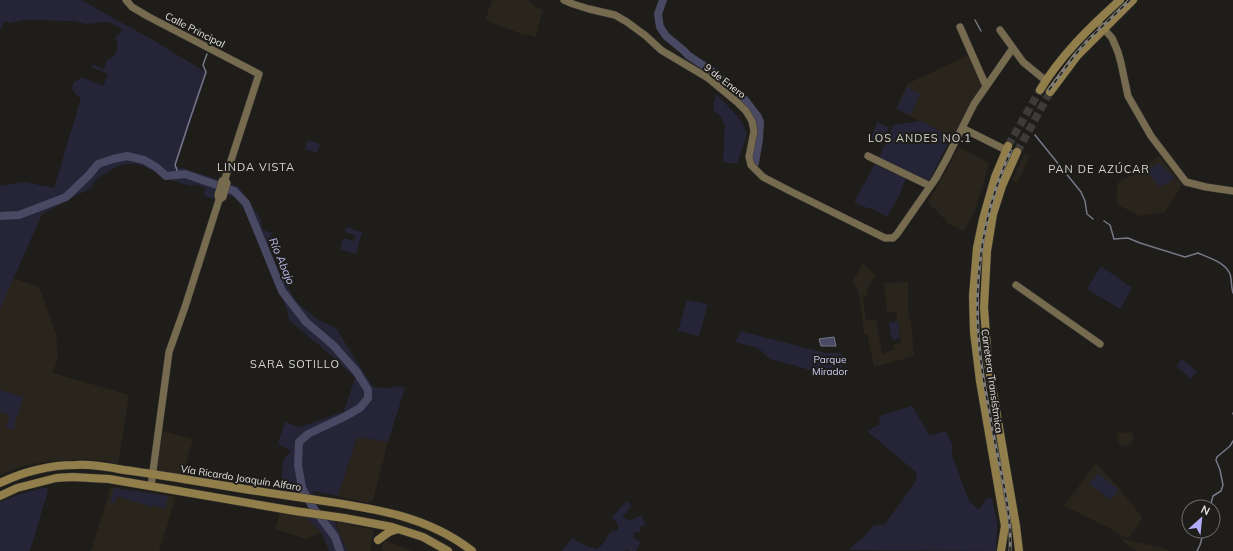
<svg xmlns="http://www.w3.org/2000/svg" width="1233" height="551" viewBox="0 0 1233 551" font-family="Mulish,sans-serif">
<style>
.built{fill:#29251d}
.green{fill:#262437}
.water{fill:#4a4963;stroke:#787788}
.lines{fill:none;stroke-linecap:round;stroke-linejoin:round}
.stream{stroke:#787788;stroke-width:1.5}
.river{stroke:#4a4963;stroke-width:8}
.primary-tunnel{stroke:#3c3b37;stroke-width:8;stroke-dasharray:8 4;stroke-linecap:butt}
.secondary-casing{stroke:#383735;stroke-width:8}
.primary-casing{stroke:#383735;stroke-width:9}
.secondary{stroke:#766b4f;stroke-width:7}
.primary{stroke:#917e4a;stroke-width:8}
.rail-casing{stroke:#7f7e7b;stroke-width:3}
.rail{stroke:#1e1d19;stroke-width:1.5;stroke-dasharray:4.5;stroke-linecap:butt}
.labels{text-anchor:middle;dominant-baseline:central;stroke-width:4;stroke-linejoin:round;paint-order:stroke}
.street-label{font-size:10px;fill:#e3e2e0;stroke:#1e1d19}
.park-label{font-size:10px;fill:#d0cef8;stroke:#1e1d19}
.neighbourhood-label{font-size:11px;letter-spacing:1px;fill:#d8d7d2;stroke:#1e1d19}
.water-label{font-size:11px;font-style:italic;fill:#bdb9ed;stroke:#1e1d19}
</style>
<rect width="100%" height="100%" fill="#1e1d19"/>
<path class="built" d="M492,0H528L538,8L543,10L536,37L530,35H524L485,20Z
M969,55L984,86L955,139L896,109L907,84Z
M959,147L989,163L976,208L964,231L949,224L928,202Z
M1024,154L1030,156L1017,183L1012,180Z
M1159,156L1182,185L1165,212L1140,216L1120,206L1116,201L1118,183L1121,180L1125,178L1132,176Z
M42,214L13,278L39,287L56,334L58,356L53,373L129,395L118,464L106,461L82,459L43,462L20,467L0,475V220Z
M863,264L876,275L866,291L868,293L863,299L866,320H876L882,354L894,349L893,345L901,342L896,312H887L884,283L908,282V310L911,323L914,356L874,367L867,334H864L860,299L857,288L852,282Z
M163,431L193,439L183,474L157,470Z
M1132,432L1134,439L1132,442L1128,446L1125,447L1119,444L1117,433Z
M357,437L388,442L373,500L367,503L338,496Z
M1096,463L1119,488L1143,518L1129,538L1121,536L1109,528L1064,506Z
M111,487L176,497L159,551H91Z
M280,513L305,516L322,533L306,539L275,529Z
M337,522L374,530L370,551H347L337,528Z
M1123,539L1159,547L1171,551H1137L1122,541Z
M384,540L412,551H381Z"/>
<path class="green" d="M0,0H82L104,13L153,40L207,73L176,166L220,180L214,199L204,196L205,188L194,184L192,186C186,185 180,183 174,181C147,170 136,153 106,173C99,178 94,180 91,188L42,214L0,309V186L25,182L54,188L81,98L77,96L72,89L74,82L77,81L82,77L103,86L108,74L91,67L92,64L104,69L107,60C117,57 120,47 115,38L123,30L110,22H102L87,24L72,21L23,20L9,23L5,21L0,30Z
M907,87L920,94L910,115L897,109Z
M716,94C728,107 742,117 747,134L737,164L723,162L725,125L720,116L713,110Z
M921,121L951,137L929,181L879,158L893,125Z
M877,122L889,127L881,145L870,140Z
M308,140L320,144L317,153L305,149Z
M1159,163L1175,178L1160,187L1146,172Z
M875,164L906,178L903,185L901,192L887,217L873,209L867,208L854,202Z
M228,183L239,187L262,221L261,225L263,230L272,233L268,244L280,274L297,302L317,319L336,328L373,387L388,388L398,386L405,388L388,442L357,437L338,496L314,491L312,496L285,491L281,487L283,460L291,451L278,444L285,422L299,427L318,421L344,411L355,378L334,358L289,320L287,309L274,282L245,211L236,198L225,194Z
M346,227L362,232L356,254L340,249L343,238L354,241L356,236L345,232Z
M1101,266L1132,288L1120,309L1087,289Z
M687,300L708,304L699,336L678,331Z
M898,321L900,338L892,340L889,323Z
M741,331L825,353H841C843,364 845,372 832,377L793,365L770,359L758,348L735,342Z
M1182,359L1197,371L1191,379L1176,366Z
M0,390L23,397L13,430L6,428L10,415L0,412Z
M912,406L929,435L946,431L953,446L952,455L969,501L979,510L986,499L992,498L997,524L996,551L850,550C856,540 867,537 873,526L885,524L916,481L917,473L867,431L880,424L879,416Z
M1098,473L1119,490L1110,500L1089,483Z
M42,488H47L48,491L30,551H0V502L20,494Z
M114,488L168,496L165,509L153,505L152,507L117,496L115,503L110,501Z
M627,501L632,506L622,517C631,522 632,520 641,515L646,524L640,527V532L634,533L633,538L641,542L636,551H629L627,549L625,551H562L572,538L586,546L596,549L602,545L611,531H616L618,529L617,523L612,517Z
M305,516L335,521L337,528L347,551H329L322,533Z"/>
<path class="water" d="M834,337L836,346H821L819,339Z"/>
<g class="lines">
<path class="stream" d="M975,20L981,31
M1035,135L1081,192L1085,201L1087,214L1093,219
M179,175L175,165L189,122L206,72L203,65L207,54
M1104,221L1110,225L1114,239L1128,238L1140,243L1185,257L1198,253C1209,258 1225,262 1230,274C1232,280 1231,287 1233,293
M1233,413V414
M1210,507L1213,496L1221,491L1223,485L1220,470L1216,460L1217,457L1230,446L1233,441
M1197,551L1200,545L1204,531"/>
<path class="river" d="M663,0L658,14L660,27L666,36L683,50L689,56L712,71L745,100L758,117L760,122L759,139L755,163
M0,216L19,215L66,197L89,175L98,164L113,159L127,156L144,160L156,167L166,176L185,174L234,191L246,203L282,291L306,322L333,345L356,371L368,390V398L360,408L344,417L308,434L299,442L298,465L302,488L312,506L335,537L340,551"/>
<path class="primary-tunnel" d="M1008,146L1040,90
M1017,152L1050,92"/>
<g class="secondary-casing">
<path id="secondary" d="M126,0L132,7L149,17L259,74L225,179L222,181L218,195L219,200
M564,0L573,4L589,9L615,15L627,22L646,36L661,50L708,78L737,102L746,111L752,121L754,131L749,157L751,165L763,177L790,191L885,238H893L897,234L936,178L948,156L974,104L1013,48
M1097,21L1112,38L1118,52L1121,63L1128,96L1151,136L1186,182L1206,187L1233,191
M960,27L986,86
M1000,30L1023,62L1045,80
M962,128L1006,150
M868,156L930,186
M1016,285L1100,344
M151,486L169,352L185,307L219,200L223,197L227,183L225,179"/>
</g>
<g class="primary-casing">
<path id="primary" d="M1040,90C1061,55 1090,27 1120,0
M1050,92L1077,56L1133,0
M1017,152L1002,186L993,214L987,251L984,307L988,363L1016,526L1019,551
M0,483C23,472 50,465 76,465C92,464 108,467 124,470C154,474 184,479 214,484C244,489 274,494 304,498C363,507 424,513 472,551
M0,496L17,488L56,478L72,477L109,479L295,511L344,518L392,527L423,537L448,551
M378,540L389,532L398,529
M1001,551L1005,526L980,381L974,332L973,296L977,248L983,219L995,177L1008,146"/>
</g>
<use href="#secondary" class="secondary"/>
<use href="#primary" class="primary"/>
<g class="rail-casing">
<path id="rail" d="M1049,90L1075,55L1087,41L1130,0
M1010,551C1012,513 1001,474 994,437C989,409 983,381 980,353C972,285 982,213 1011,151"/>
</g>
<use href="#rail" class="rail"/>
</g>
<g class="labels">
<g class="street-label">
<text transform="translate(195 30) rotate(27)">Calle Principal</text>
<text transform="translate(725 81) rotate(38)">9 de Enero</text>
<text transform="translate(992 381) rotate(82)">Carretera Transístmica</text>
<text transform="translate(241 478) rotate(9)">Vía Ricardo Joaquín Alfaro</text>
</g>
<g class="park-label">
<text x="830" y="359">Parque<tspan x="830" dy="12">Mirador</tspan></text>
</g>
<g class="neighbourhood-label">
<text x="920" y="138">LOS ANDES NO.1</text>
<text x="256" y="167">LINDA VISTA</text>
<text x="1099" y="169">PAN DE AZÚCAR</text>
<text x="295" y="364">SARA SOTILLO</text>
</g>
<g class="water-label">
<text transform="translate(282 261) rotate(67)">Río Abajo</text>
</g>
</g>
<g transform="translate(1201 519) rotate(27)"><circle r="19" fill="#1e1d19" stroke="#6d6c69"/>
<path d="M0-3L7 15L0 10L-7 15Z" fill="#b3adf9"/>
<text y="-6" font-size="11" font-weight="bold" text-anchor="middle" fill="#e3e2e0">N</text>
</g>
</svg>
